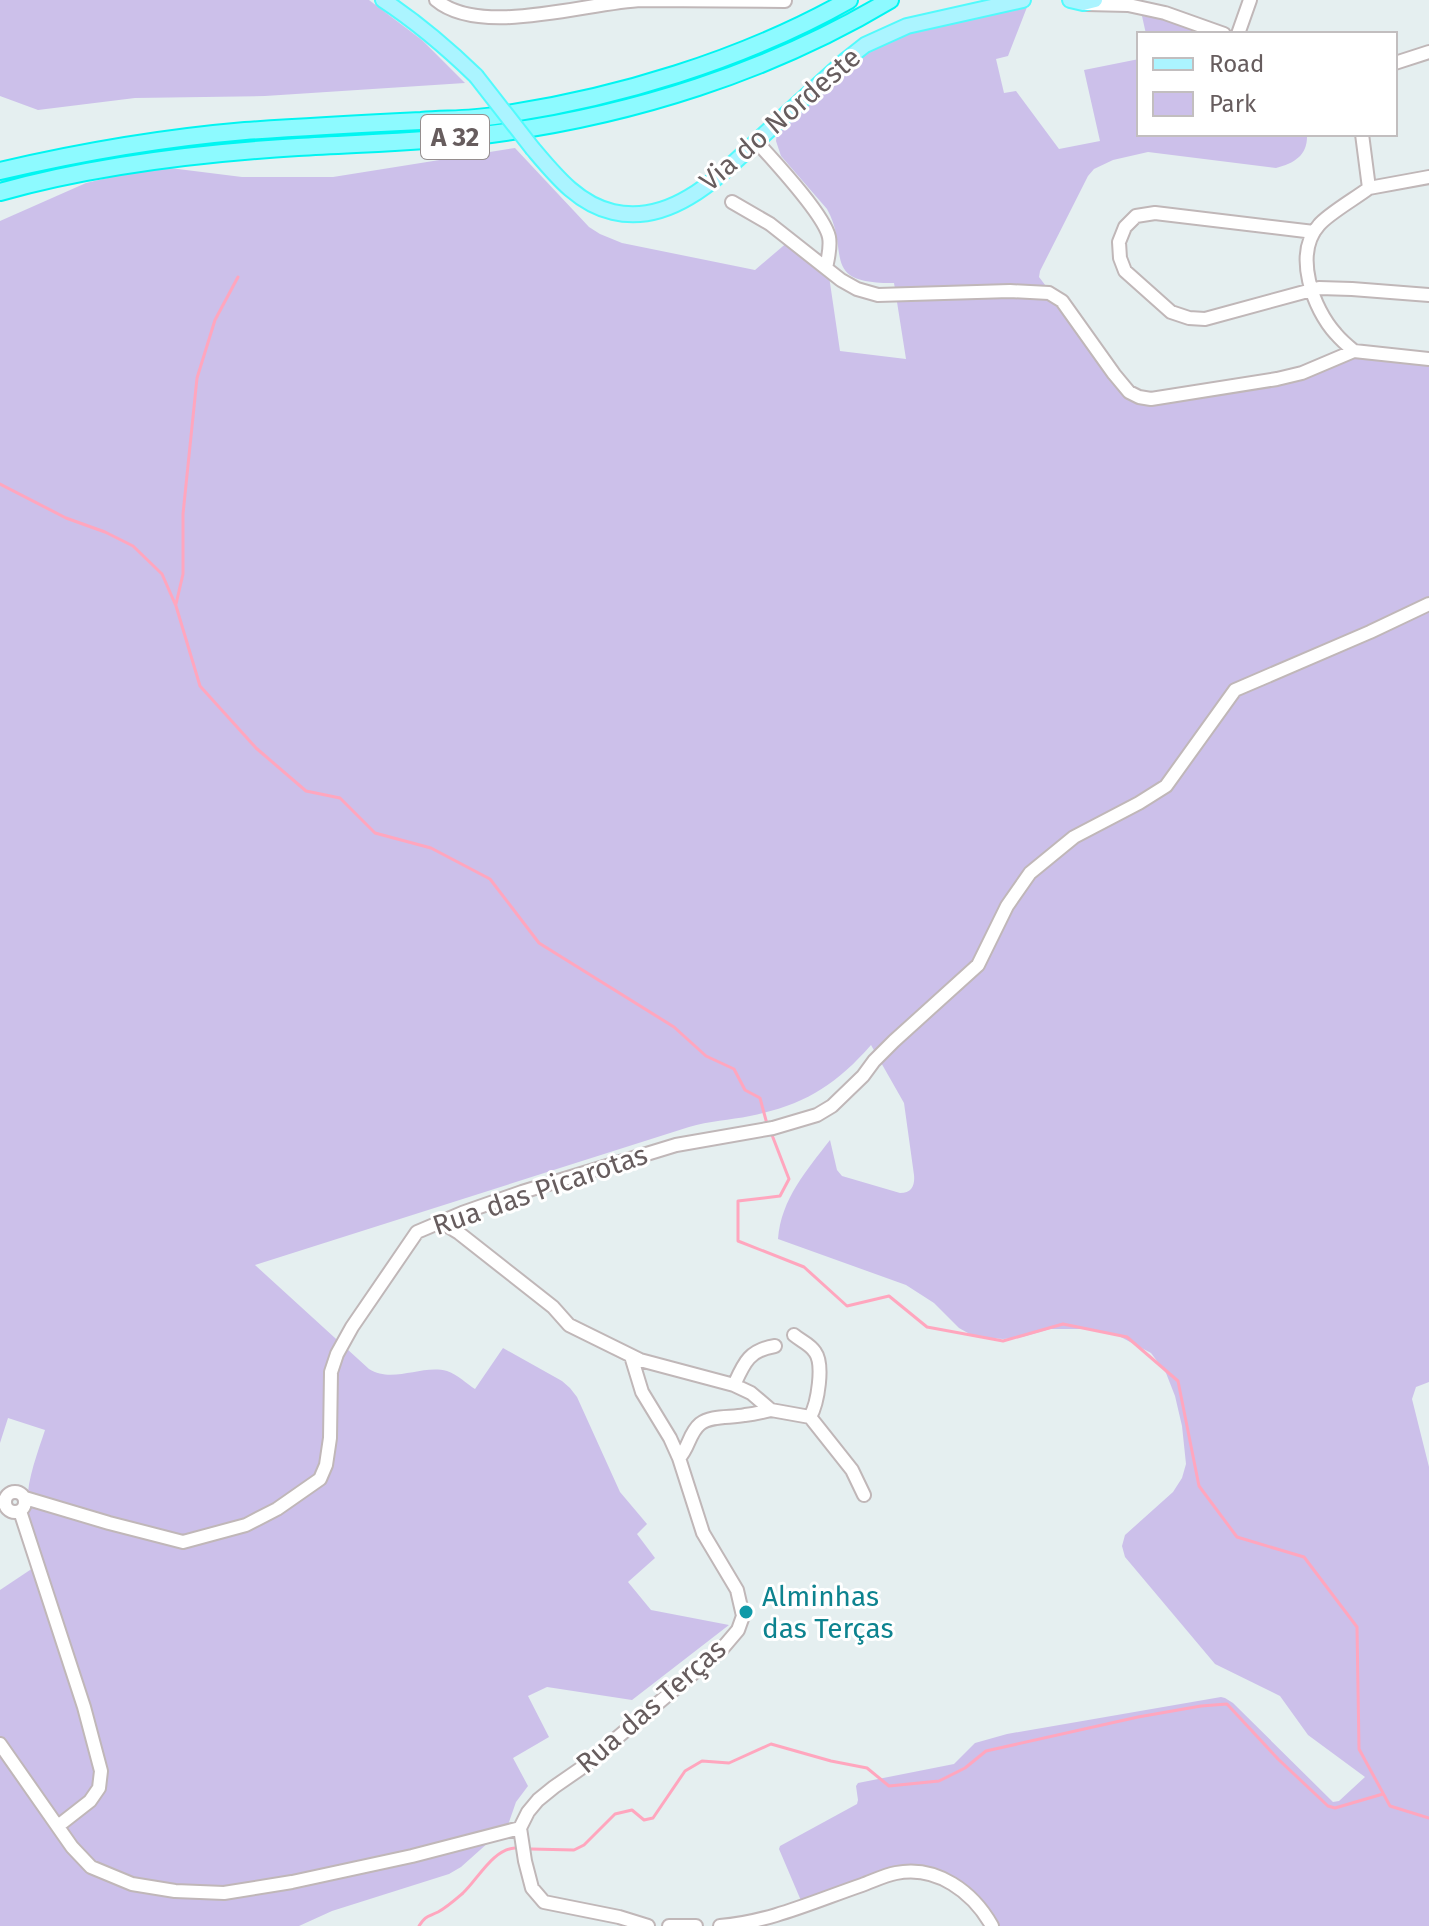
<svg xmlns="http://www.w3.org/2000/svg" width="1429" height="1926" viewBox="0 0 1429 1926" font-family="'Fira Sans',sans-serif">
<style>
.green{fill:#ccc0ea}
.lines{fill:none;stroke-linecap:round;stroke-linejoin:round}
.stream{stroke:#ffa6be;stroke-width:3}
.minor-casing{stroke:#c0b7b8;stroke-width:16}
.major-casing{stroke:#52fafc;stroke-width:18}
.highway-casing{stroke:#00f5f1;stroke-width:20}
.minor{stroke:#fff;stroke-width:12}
.major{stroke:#abf4ff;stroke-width:14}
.highway{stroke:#8dfaff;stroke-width:16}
.major-bridge-casing{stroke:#52fafc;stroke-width:18;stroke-linecap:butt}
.major-bridge{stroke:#abf4ff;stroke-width:14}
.culture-dot{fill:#0f9aa8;stroke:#fff;stroke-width:3}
.labels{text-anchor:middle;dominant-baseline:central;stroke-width:6;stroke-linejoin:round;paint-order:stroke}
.shield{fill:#fff;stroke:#958e8e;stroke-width:2}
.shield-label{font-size:26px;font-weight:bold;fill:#675d5e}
.street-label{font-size:28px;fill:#675d5e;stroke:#fff}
.culture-label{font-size:28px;fill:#0d838f;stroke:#fff;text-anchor:start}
</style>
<rect width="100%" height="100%" fill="#e5eff0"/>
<path class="green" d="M0,0H369L422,40L465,83L265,96L135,98L38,110L0,96Z
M1029,2L1008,56L996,59L1004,93L1016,91L1059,149L1100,141L1084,70L1139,59V134H1307C1308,155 1295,163 1276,168L1148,152L1113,160L1094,169L1088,176L1040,271L1039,277L1124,388L1147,396L1285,371L1348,349L1429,352V1382L1416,1387L1412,1399L1429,1467V1926H998C982,1899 963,1878 932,1869L802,1903L779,1849L780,1846L857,1804L858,1800L856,1786L858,1783L954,1764L975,1743L1007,1734L1221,1697L1225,1698L1233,1703L1333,1802L1339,1801L1365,1777L1308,1735L1280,1696L1215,1664L1125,1557L1122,1546L1125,1535L1173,1492L1182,1478L1186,1464L1182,1426L1175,1396L1166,1373L1151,1353L1117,1335L1092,1329H1050L1022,1337L1003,1339L975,1337L959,1328L934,1303L906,1285L778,1239C781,1199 807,1170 830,1140L837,1170L842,1176L900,1193C912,1193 915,1185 914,1175L904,1103L871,1045C835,1086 804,1105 750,1116C730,1120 709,1121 689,1127L255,1265L369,1369C393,1384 422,1364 447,1371C457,1374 467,1384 475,1389L503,1348L562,1381L570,1388L577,1397L620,1492L647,1524L637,1534L655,1558L628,1582L651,1610L729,1625L632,1700L547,1687L528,1696L549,1737L513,1758L528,1786L516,1802L508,1825L461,1867L449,1874L332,1911L299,1926H0V1590L42,1562C38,1548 32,1533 29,1518C23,1489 36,1458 45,1430L8,1418L0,1443V221L86,183L137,171L170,168L242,177H333L515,148L589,227L600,234L622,243L755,270L789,241L829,276L840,351L906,359L894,283C818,284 851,251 827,209L781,156L776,141L777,133L827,83L885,38Z
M1142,16L1163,18L1206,34H1146Z"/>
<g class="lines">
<path class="stream" d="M0,484L66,518L105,532L133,546L162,574L176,606L200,686L256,748L306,791L340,798L375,833L431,848L490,879L539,943L674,1027L706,1056L734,1069L745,1090L760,1098L767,1124
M176,604L183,574V514L197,378L215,320L238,277
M772,1135L789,1179L780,1196L738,1201V1241L804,1267L847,1306L889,1296L927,1327L1003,1341L1063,1324L1127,1337L1178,1381L1199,1486L1237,1537L1304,1557L1357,1627L1359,1749L1390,1806L1429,1818
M531,1849L574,1850L584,1845L615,1814L632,1810L644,1820L653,1818L685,1771L702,1761L729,1763L771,1744L831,1761L867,1768L889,1786L939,1781L965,1768L986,1751L1138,1717L1201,1706L1227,1704L1278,1759L1328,1806L1335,1808L1383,1794
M419,1926C426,1915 428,1917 438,1912C447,1907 456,1899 463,1893C478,1879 493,1849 515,1848"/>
<g class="minor-casing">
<path id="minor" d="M436,0C481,38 588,2 642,0C690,0 738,1 785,1
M1086,4L1128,5L1165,13L1224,34
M1238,34L1250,0
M1395,63L1429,52
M756,141C773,160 824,214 829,237C831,247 828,258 826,268
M1369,188L1429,177
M732,202L770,224L841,280L857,289L878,295L1010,291L1049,293L1062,301L1114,374L1129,392L1139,397L1151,399L1277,379L1302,373L1354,351L1429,359
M1314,232L1155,213L1136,216L1125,227L1119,242L1120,258L1125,271L1171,312L1189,318L1205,319L1319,288L1352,289L1429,295
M1354,351C1348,346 1341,340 1336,334C1313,309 1293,254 1319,225C1328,214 1356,198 1369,188L1362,134
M441,1222L459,1233L553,1307L569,1325L640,1360L734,1385L751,1393L771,1410L810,1417
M794,1335C801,1341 810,1344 815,1352C824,1364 818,1403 810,1417
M631,1356L642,1392L670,1438L679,1458L703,1533L737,1590L743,1616L738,1630L721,1650L580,1769L554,1787L538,1800L528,1812L520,1828L525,1861L532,1888L544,1902L619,1917L648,1926
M734,1385C744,1363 749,1350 775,1346
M810,1417L852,1470L864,1495
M679,1458C689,1448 689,1433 700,1424C711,1415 731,1418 745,1415C754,1414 763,1412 771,1410
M5 1502a10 10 0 1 1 20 0a10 10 0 1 1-20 0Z
M25,1498L109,1523L183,1542L246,1525L277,1509L320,1479L326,1465L330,1438L331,1372L337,1354L352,1327L417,1232L462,1213L522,1192L676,1145L773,1128L817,1115L832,1106L863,1076L874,1061L894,1041L978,965L1007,906L1030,873L1074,837L1139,803L1166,786L1235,690L1370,632L1429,604
M20,1511L84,1707L101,1771L99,1788L90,1801L58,1826
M0,1744L72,1847L91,1867L132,1884L175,1891L224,1893L292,1882L412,1856L520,1828
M669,1926H696
M720,1926C770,1922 815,1901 862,1885C873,1881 885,1875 896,1873C937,1865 973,1892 992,1926"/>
</g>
<g class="major-casing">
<path id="major" d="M383,0C418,23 446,47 476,76
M1070,0L1083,3L1095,0
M533,149C555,175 578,204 613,212C676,227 727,168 769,130C794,107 820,83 846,60L865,45L907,26L1023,0"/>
</g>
<g class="highway-casing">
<path id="highway" d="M0,171C81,152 163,138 245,131C304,127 362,124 421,121C445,119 470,120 494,116C614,99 743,60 849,0
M0,192C96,165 199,153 298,147C363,143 428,142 491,134C630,116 770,72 890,0"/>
</g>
<use href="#minor" class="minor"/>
<use href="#major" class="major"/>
<use href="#highway" class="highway"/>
<g class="major-bridge-casing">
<path id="major-bridge" d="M476,76L533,149"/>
</g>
<use href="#major-bridge" class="major-bridge"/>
</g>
<circle class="culture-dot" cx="746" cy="1612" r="8"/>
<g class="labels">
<rect class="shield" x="421" y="115" width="68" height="44" rx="6"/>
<g class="shield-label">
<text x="455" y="137">A 32</text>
</g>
<g class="street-label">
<text transform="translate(780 119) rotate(-41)">Via do Nordeste</text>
<text transform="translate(540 1190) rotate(-19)">Rua das Picarotas</text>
<text transform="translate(651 1706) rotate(-41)">Rua das Terças</text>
</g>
<g class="culture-label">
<text x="762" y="1596">Alminhas<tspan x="762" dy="32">das Terças</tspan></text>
</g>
</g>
<rect x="1137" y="32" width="260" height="104" fill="#ffffff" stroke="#c2bebf" stroke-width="2"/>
<rect x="1153" y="58" width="40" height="12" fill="#abf4ff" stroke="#c2bebf" stroke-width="2"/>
<text x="1209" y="72" font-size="24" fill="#675d5e">Road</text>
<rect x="1153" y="92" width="40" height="24" fill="#ccc0ea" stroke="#c2bebf" stroke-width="2"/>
<text x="1209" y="112" font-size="24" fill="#675d5e">Park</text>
</svg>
